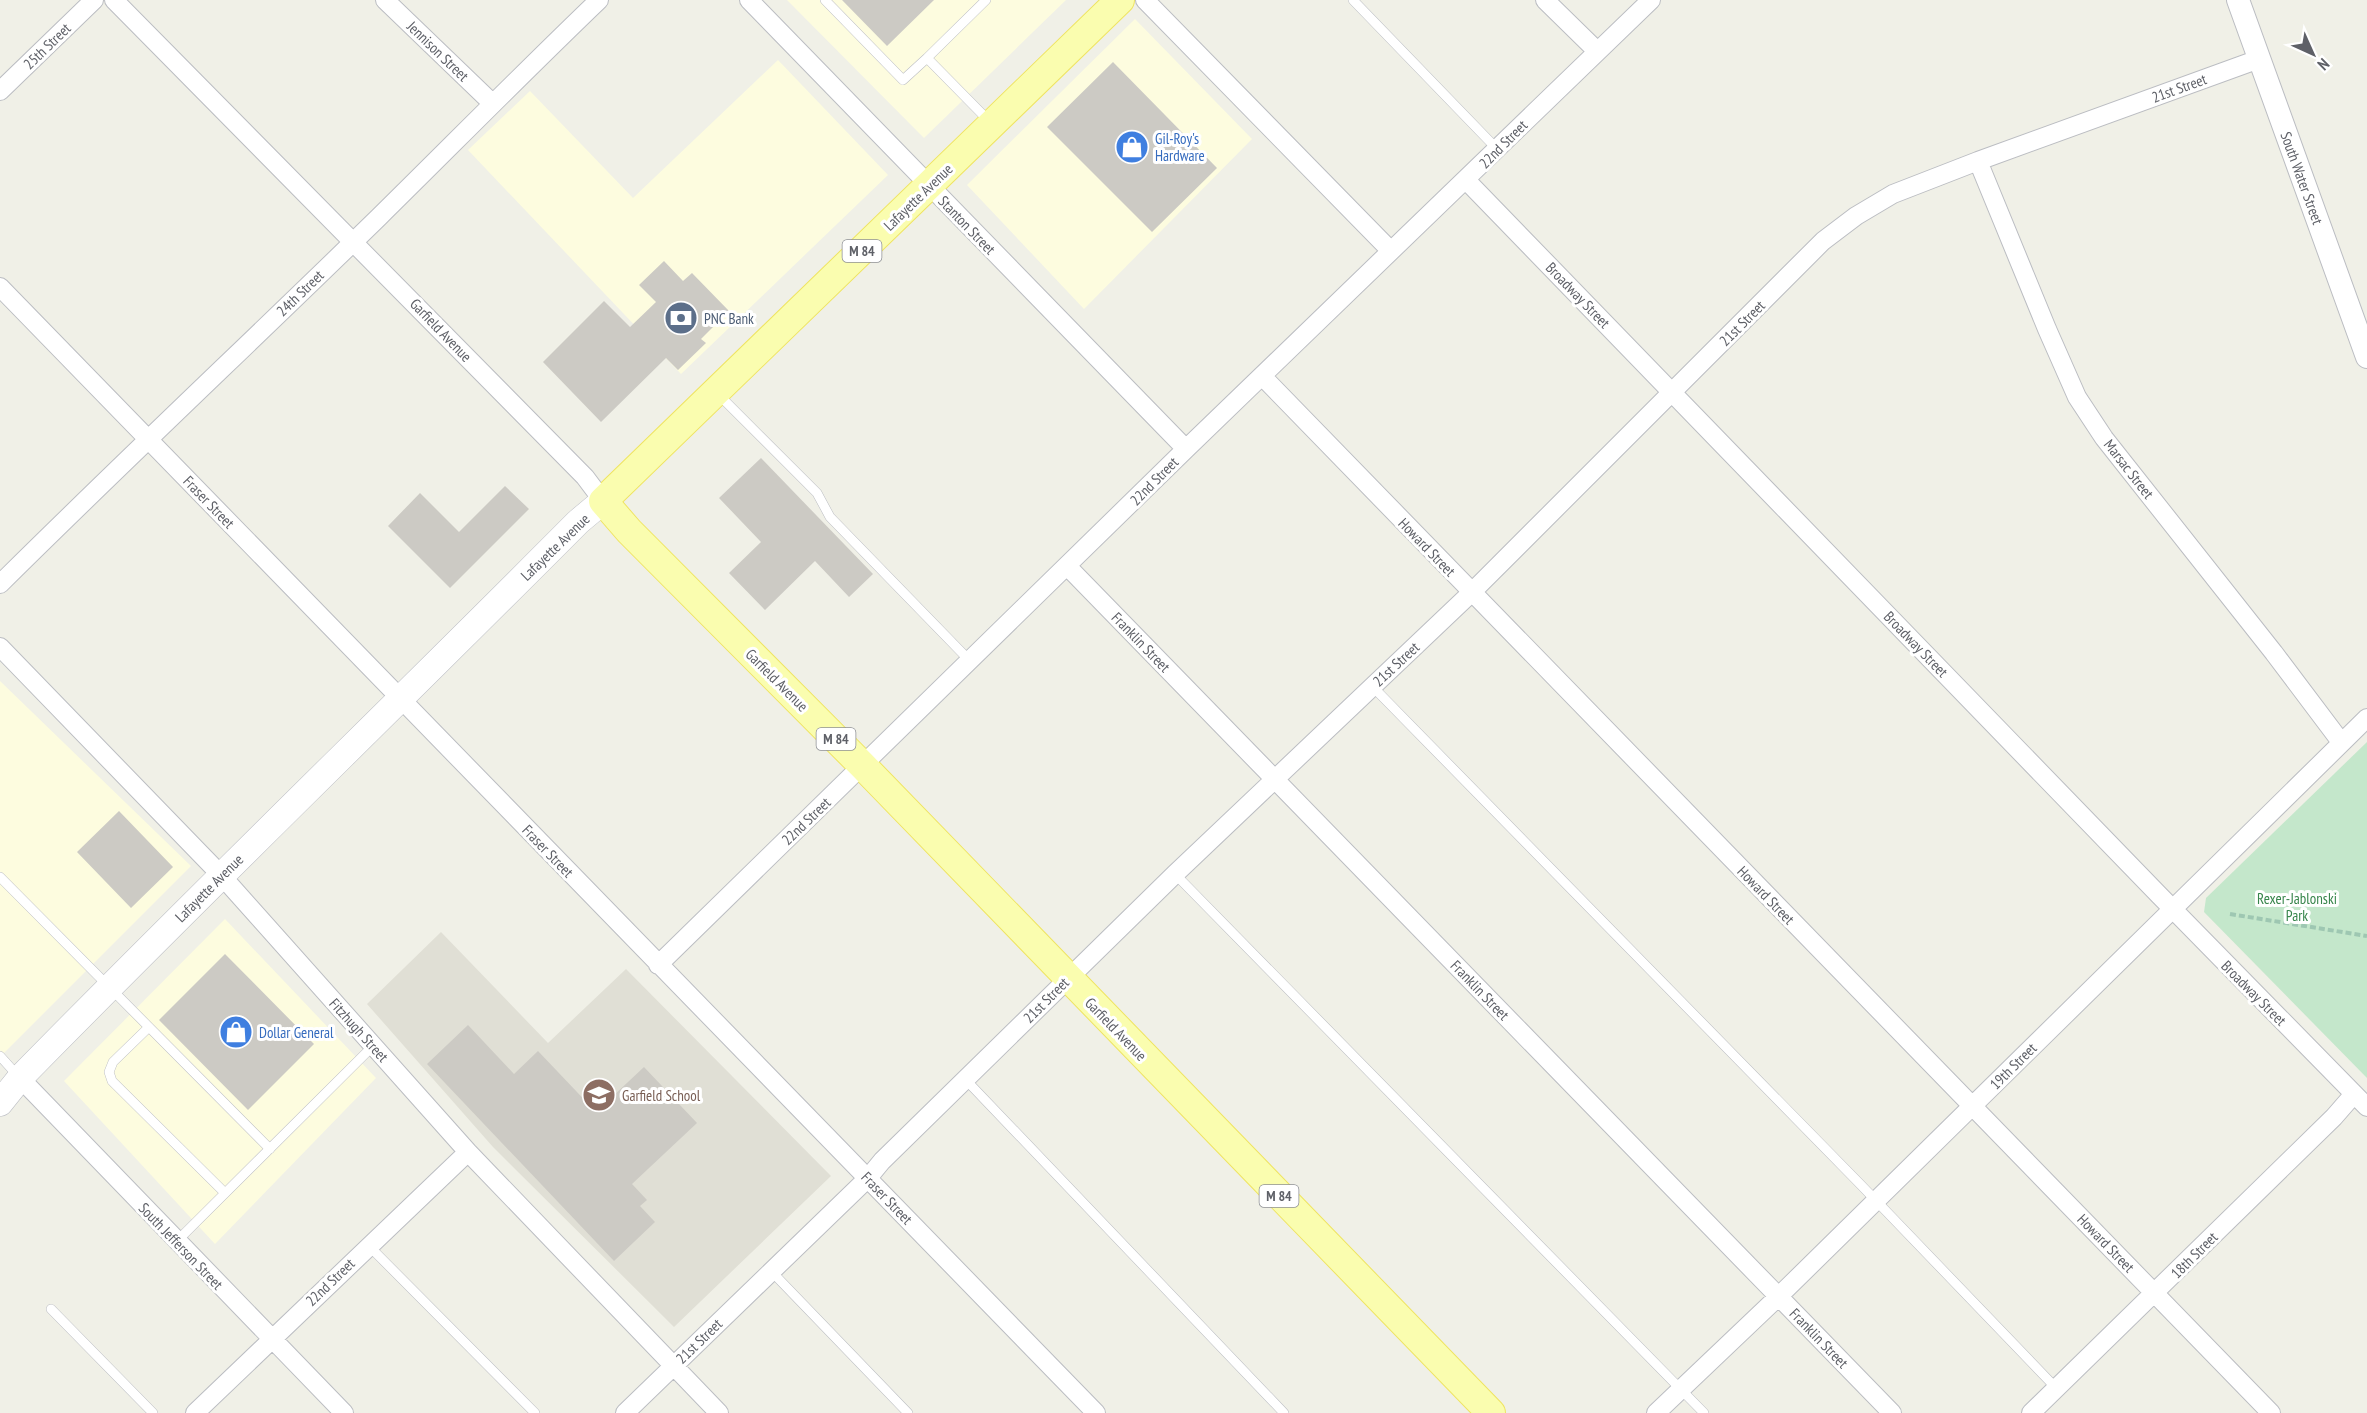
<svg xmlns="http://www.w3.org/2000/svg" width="2367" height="1413" viewBox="0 0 2367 1413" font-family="'PT Sans Narrow',sans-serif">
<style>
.commercial{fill:#fdfcdf}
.education{fill:#e0dfd5}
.green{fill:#c4e7cb}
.building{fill:#cccac4}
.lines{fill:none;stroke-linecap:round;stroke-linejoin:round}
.service-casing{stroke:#bbbdc2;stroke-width:10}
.minor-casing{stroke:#bbbdc2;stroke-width:20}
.tertiary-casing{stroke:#bbbdc2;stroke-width:24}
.secondary-casing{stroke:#bcbec4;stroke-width:27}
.primary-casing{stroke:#efe461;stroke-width:30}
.path{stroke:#9ec7b2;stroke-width:4;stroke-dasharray:6 3;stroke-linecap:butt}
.service{stroke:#fff;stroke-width:9}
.minor{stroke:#fff;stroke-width:18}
.tertiary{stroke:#fff;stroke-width:22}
.secondary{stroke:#fff;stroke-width:26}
.primary{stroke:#fafdaf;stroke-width:28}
.labels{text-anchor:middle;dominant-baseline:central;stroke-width:6;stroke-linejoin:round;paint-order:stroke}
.shield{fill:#fff;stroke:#8e9095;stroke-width:1.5}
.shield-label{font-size:14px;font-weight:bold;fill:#5e6067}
.street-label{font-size:15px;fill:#5e6067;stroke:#fff}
.shop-label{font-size:15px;fill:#366cbe;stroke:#fff;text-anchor:start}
.service-label{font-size:15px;fill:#4e5e75;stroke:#fff;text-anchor:start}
.park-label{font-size:15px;fill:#37854b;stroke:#fff}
.education-label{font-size:15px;fill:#785e54;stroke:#fff;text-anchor:start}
</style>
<rect width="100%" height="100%" fill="#f0f0e7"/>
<path class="commercial" d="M787,0H1066L924,138Z
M1135,19L1252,139L1084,309L967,185Z
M778,60L888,175L681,374L468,150L530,91L633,198Z
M0,681L191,866L0,1057Z
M225,919L376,1078L215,1244L64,1081Z"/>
<path class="education" d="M441,932L548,1043L626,969L831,1176L674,1327L493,1147L367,1004Z"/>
<path class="green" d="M2367,742V1078L2204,912L2206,898Z"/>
<path class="building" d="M842,0H934L887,46Z
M1113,62L1217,168L1152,232L1047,127Z
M664,261L683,281L692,273L729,311L701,339L706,343L678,370L666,358L601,422L543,362L604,301L630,327L656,302L639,285Z
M761,458L873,574L849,597L815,561L765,610L729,573L761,542L719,498Z
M505,486L529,509L450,588L388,526L420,493L459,532Z
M119,811L173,867L131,908L77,852Z
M225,954L314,1044L248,1110L159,1020Z
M468,1025L514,1074L538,1051L596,1112L644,1067L697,1123L632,1184L647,1200L640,1206L655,1222L614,1261L427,1064Z"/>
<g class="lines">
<g class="service-casing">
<path id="service" d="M825,0L903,80L927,58
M986,0L927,58L990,122
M1353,0L1497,149
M717,393L817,493L830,517L970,661
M1373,687L1861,1185L2057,1389
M1175,874L1704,1413
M0,877L270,1149
M149,1027L113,1062L109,1072L112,1081L225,1193
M0,1056L18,1076
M966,1080L1284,1413
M177,1241L373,1046
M368,1245L535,1413
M771,1271L908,1413
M51,1309L153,1413"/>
</g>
<g class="minor-casing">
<path id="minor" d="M114,0L585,477L603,501
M385,0L492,103
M749,0L1186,449
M1145,0L1391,251
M1545,0L1597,51
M0,91L94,0
M1978,161L2047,329L2077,397L2104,438L2274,653L2341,742
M1466,180L2159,895L2367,1107
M0,287L1096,1413
M1262,376L2271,1413
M1068,567L1892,1413
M0,584C125,460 253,340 379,217C452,145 524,72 599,0
M0,647L221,875L468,1152L719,1413
M658,965L1186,449L1651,0
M20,1078L344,1413
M195,1413L468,1152
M625,1413L868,1178L882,1161L1175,874L1471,593L1823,241L1856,216L1893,194L1978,161L2259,59
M1656,1413L1779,1296L2367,718
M2031,1413L2334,1117L2354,1094"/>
</g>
<g class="tertiary-casing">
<path id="tertiary" d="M2238,0L2367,357"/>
</g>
<g class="secondary-casing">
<path id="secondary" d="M0,1103L20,1078C204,890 393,708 578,522L603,501"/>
</g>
<g class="primary-casing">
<path id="primary" d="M1120,0L603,501L629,531L863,766L1491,1413"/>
</g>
<path class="path" d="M2230,914L2367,936"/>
<use href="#service" class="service"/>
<use href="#minor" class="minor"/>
<use href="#tertiary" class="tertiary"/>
<use href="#secondary" class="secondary"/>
<use href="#primary" class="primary"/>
</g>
<defs>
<g id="shop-disc" transform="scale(1.725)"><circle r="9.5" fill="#3f7fe0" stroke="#fff"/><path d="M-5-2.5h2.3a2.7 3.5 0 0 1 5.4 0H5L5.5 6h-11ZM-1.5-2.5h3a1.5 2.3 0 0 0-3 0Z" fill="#fff"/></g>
<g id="bank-disc" transform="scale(1.725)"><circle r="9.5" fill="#5c6f8a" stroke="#fff"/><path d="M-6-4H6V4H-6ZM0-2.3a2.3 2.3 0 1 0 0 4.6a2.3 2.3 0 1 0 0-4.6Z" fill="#fff"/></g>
<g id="school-disc" transform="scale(1.725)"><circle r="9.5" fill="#8d6e63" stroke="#fff"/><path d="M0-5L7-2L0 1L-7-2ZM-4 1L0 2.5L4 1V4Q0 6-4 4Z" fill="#fff"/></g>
</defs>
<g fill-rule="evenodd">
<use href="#shop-disc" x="1132" y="147"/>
<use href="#bank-disc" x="681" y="318"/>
<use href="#shop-disc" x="236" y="1032"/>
<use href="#school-disc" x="599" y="1095"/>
</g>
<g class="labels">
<g class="shield">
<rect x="842.5" y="240" width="39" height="22" rx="4.5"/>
<rect x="816.5" y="728" width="39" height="22" rx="4.5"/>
<rect x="1259.5" y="1185" width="39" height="22" rx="4.5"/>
</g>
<g class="shield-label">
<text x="862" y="251">M 84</text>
<text x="836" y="739">M 84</text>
<text x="1279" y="1196">M 84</text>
</g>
<g class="street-label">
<text transform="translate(47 46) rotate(-44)">25th Street</text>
<text transform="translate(438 51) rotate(44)">Jennison Street</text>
<text transform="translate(2179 88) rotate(-20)">21st Street</text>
<text transform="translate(1503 144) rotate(-45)">22nd Street</text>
<text transform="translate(2302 178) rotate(70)">South Water Street</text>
<text transform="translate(918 197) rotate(-44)">Lafayette Avenue</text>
<text transform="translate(967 225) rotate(46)">Stanton Street</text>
<text transform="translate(300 293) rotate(-44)">24th Street</text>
<text transform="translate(1578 295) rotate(46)">Broadway Street</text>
<text transform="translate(1742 323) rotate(-45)">21st Street</text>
<text transform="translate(441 330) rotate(46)">Garfield Avenue</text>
<text transform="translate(2129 469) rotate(52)">Marsac Street</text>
<text transform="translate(1154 481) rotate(-45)">22nd Street</text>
<text transform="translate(209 502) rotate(46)">Fraser Street</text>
<text transform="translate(555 547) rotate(-44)">Lafayette Avenue</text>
<text transform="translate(1427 547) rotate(46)">Howard Street</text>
<text transform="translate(1141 642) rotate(46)">Franklin Street</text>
<text transform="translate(1916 644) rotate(46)">Broadway Street</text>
<text transform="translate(1396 664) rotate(-43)">21st Street</text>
<text transform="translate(777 680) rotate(45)">Garfield Avenue</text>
<text transform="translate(806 821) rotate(-44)">22nd Street</text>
<text transform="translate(548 851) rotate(46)">Fraser Street</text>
<text transform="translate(209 888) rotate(-45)">Lafayette Avenue</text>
<text transform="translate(1766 895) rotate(46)">Howard Street</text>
<text transform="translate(1480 990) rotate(46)">Franklin Street</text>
<text transform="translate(2254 993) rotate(45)">Broadway Street</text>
<text transform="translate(1046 1000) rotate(-45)">21st Street</text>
<text transform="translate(1116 1029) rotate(46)">Garfield Avenue</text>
<text transform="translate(359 1030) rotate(48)">Fitzhugh Street</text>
<text transform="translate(2013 1066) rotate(-45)">19th Street</text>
<text transform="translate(887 1198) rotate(46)">Fraser Street</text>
<text transform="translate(2106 1243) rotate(46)">Howard Street</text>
<text transform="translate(181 1246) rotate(46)">South Jefferson Street</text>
<text transform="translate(2194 1255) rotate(-45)">18th Street</text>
<text transform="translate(330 1282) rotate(-44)">22nd Street</text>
<text transform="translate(1819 1338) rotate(46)">Franklin Street</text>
<text transform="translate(699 1341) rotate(-44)">21st Street</text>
</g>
<g class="shop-label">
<text x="1155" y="138">Gil-Roy's<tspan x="1155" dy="17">Hardware</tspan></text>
<text x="259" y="1032">Dollar General</text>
</g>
<g class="service-label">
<text x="704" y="318">PNC Bank</text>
</g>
<g class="park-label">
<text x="2297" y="898">Rexer-Jablonski<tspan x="2297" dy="17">Park</tspan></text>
</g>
<g class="education-label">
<text x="622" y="1095">Garfield School</text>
</g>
</g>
<g transform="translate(2313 54) rotate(135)" stroke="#ffffff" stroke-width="4.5" paint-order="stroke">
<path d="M0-4.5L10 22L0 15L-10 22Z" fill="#5e6067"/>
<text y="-9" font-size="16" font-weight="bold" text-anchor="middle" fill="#5e6067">N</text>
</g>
</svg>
